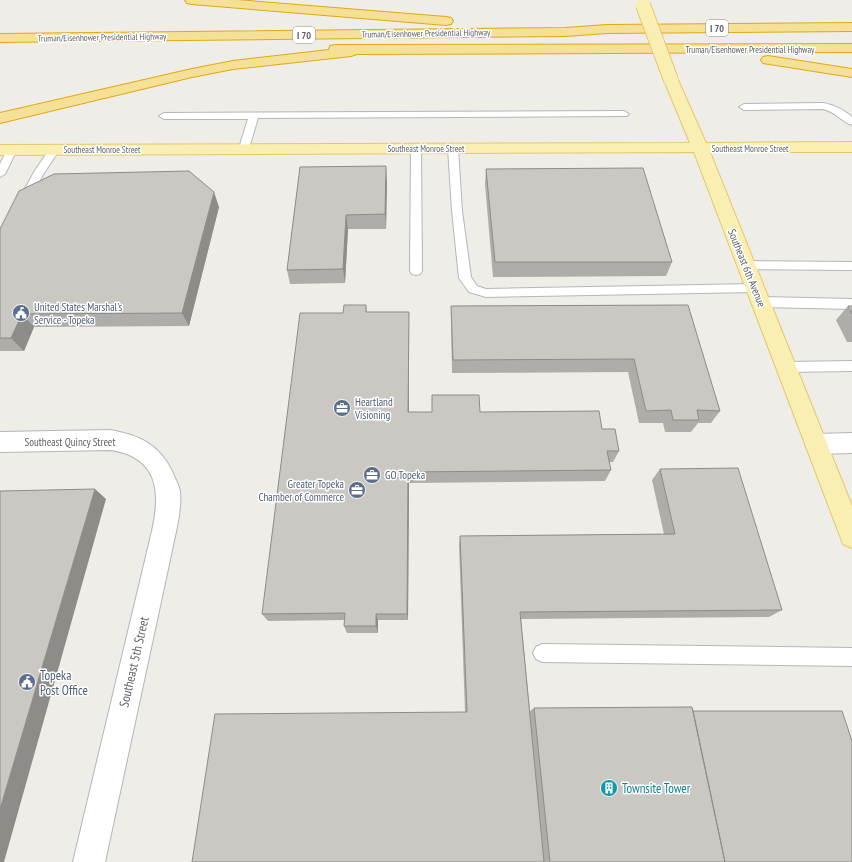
<svg xmlns="http://www.w3.org/2000/svg" width="852" height="862" viewBox="0 0 852 862" font-family="'PT Sans Narrow',sans-serif">
<style>
.lines{fill:none;stroke-linecap:round;stroke-linejoin:round}
.lane-casing{stroke:#b4b6ba;stroke-width:2}
.street-casing{stroke:#b4b6ba;stroke-width:2}
.secondary-casing{stroke:#b3b5ba;stroke-width:2}
.primary-casing{stroke:#e7c768;stroke-width:2}
.highway-casing{stroke:#e3a812;stroke-width:2}
.lane{fill:#fff;fill-rule:evenodd}
.street{fill:#fff;fill-rule:evenodd}
.secondary{fill:#fff;fill-rule:evenodd}
.primary{fill:#f9efb2;fill-rule:evenodd}
.highway{fill:#f5e098;fill-rule:evenodd}
.primary-bridge-casing{stroke:#e7c768;stroke-width:16;stroke-linecap:butt}
.primary-bridge{stroke:#f9efb2;stroke-width:14}
.wall{fill:#afaca9}
.shaded-wall{fill:#8e8c89}
.building{fill:#cbc8c4;stroke:#8e8c89}
.labels{text-anchor:middle;dominant-baseline:central;stroke-width:3;stroke-linejoin:round;paint-order:stroke}
.far-street-label{font-size:9px;fill:#5e6166;stroke:#fff}
.shield{fill:#fff;stroke:#8e9094;stroke-width:1}
.shield-label{font-size:10px;font-weight:bold;fill:#5e6166}
.street-label{font-size:11px;fill:#5e6166;stroke:#fff}
.service-label{font-size:11px;fill:#4e5e75;stroke:#fff;text-anchor:start}
.near-street-label{font-size:13px;fill:#5e6166;stroke:#fff}
.near-service-label{font-size:13px;fill:#4e5e75;stroke:#fff;text-anchor:start}
.near-culture-label{font-size:13px;fill:#0d838f;stroke:#fff;text-anchor:start}
</style>
<rect width="100%" height="100%" fill="#efede7"/>
<g class="lines">
<g class="lane-casing">
<path id="lane" d="M823,103C834,105 843,109 852,117V125C843,123 836,112 823,109L744,110L739,107L744,104Z
M624,111L629,114L627,116L258,118L249,148L244,151L239,148L248,119H164L159,116L164,113Z
M416,145L421,148L422,271L420,274L416,275L412,274L410,271L411,148Z
M453,145L458,148L462,211L471,277L477,286L486,289L755,284L759,285L761,288L759,291L755,292L486,297L469,292L459,278L452,211L448,148Z
M55,146L60,149L44,173L29,200L28,203H20L19,200L34,172L51,147Z
M12,147L17,150L5,174L0,177V164L8,148Z
M746,261L852,262V270L746,269L742,268L740,265L742,262Z
M761,297L852,299V309L761,307L757,305L755,302L757,299Z
M852,361V371L786,372L781,371L779,367L781,363L786,362Z
M542,644L852,648V666L542,662L536,659L533,653L536,647Z"/>
</g>
<g class="street-casing">
<path id="street" d="M852,433V453L816,454L808,451L805,444L808,437L816,434Z"/>
</g>
<g class="secondary-casing">
<path id="secondary" d="M110,430C140,435 160,445 173,473C175,479 179,485 180,491C182,512 175,534 171,555L105,862H73L152,531C161,491 158,457 110,450L0,452V432Z"/>
</g>
<g class="primary-casing">
<path id="primary" d="M671,76L676,77L678,80L706,143L852,142V152H710L852,506V548L843,544L840,536L694,152L0,155V145L690,143L664,80L666,77Z"/>
</g>
<g class="highway-casing">
<path id="highway" d="M185,0H237L446,17L451,18L453,21L451,24L446,25L191,4L187,3Z
M852,23V31L607,33L565,36L0,42V34L565,28L607,25Z
M852,44V52L357,54L351,56L233,69L192,77L0,123V113L192,69L233,61L329,50L330,46L335,45Z
M768,56L852,69V77L763,63L761,60L763,57Z"/>
</g>
<use href="#lane" class="lane"/>
<use href="#street" class="street"/>
<use href="#secondary" class="secondary"/>
<use href="#primary" class="primary"/>
<use href="#highway" class="highway"/>
<g class="primary-bridge-casing">
<path id="primary-bridge" d="M643,5L671,80"/>
</g>
<use href="#primary-bridge" class="primary-bridge"/>
</g>
<path class="wall" d="M300,167L387,181L386,229H348L345,283L290,284L287,270Z
M486,169L672,262L666,276L493,277L485,184Z
M219,207L189,326L34,327L24,351H0V229Z
M366,305L367,312L409,326V412H432V395L480,412L602,429L619,451L613,462H609L611,470L605,481L409,483L408,620H378V633H347L344,626L345,620L268,621L262,614Z
M688,305L720,411L711,423H698L691,432H665L663,423H639L628,372L452,373L451,320V306Z
M848,306H852V342H847L836,320Z
M660,469L782,610L769,617L521,619L530,711L534,708L693,711L852,862H192L465,712L459,545L460,536L664,534L652,480Z"/>
<path class="shaded-wall" d="M386,166L387,181L386,229L385,214Z
M214,192L219,207L189,326L182,313Z
M346,215L348,229L345,283L343,269Z
M409,312V424L408,412Z
M22,314L34,327L24,351L11,338Z
M408,472L409,483L408,620L407,614Z
M95,489L106,499L4,862H0V809Z
M376,614L378,620V633L376,626Z"/>
<path class="building" d="M386,166L385,214L346,215L343,269L287,270L300,167Z
M643,168L672,262H495L486,169Z
M189,171L214,192L182,313L22,314L11,338H0V229L19,191L54,174Z
M344,305H366V312H409L408,412H432V395H479L480,412L599,411L602,429H615L619,451H607L611,470L408,472L407,614H376V626H344L345,613L262,614L300,313H343Z
M688,305L720,411L697,410L699,420H673L671,410L646,411L634,359L453,360L451,306Z
M848,306H852V314Z
M738,468L782,610L520,612L544,862H192L215,714L467,712L460,536L675,534L660,469Z
M95,489L0,809V491Z
M692,707L725,862H550L534,708Z
M693,711H842L852,741V862H725Z"/>
<defs>
<g id="civic-disc" transform="scale(0.9)"><circle r="9.5" fill="#5c6f8a" stroke="#fff"/><path d="M-.6-6.5H3V-4.5H.6V-3L4-1V1h2V6H-6V1h2V-1L-.6-3ZM-1.2 2.5V6h2.4V2.5Z" fill="#fff"/></g>
<g id="office-disc" transform="scale(0.9)"><circle r="9.5" fill="#5c6f8a" stroke="#fff"/><path d="M-6-3h4V-5.5h4V-3h4V5H-6ZM-1-4.5V-3h2v-1.5ZM-6 0V1H6V0Z" fill="#fff"/></g>
<g id="building-disc" transform="scale(0.9)"><circle r="9.5" fill="#0f9aa8" stroke="#fff"/><path d="M-4-6H4V6H1V3H-1V6H-4ZM-2.5-4.3h1.7v1.8h-1.7ZM.8-4.3h1.7v1.8H.8ZM-2.5-1h1.7V.8h-1.7ZM.8-1h1.7V.8H.8Z" fill="#fff"/></g>
</defs>
<g fill-rule="evenodd">
<use href="#civic-disc" x="21" y="313"/>
<use href="#office-disc" x="342" y="408"/>
<use href="#office-disc" x="372" y="475"/>
<use href="#office-disc" x="357" y="490"/>
<use href="#civic-disc" x="27" y="682"/>
<use href="#building-disc" x="609" y="788"/>
</g>
<g class="labels">
<g class="far-street-label">
<text transform="translate(426 33) rotate(-1)">Truman/Eisenhower Presidential Highway</text>
<text transform="translate(102 37) rotate(-1)">Truman/Eisenhower Presidential Highway</text>
<text x="750" y="49">Truman/Eisenhower Presidential Highway</text>
<text x="426" y="148">Southeast Monroe Street</text>
<text x="750" y="148">Southeast Monroe Street</text>
<text x="102" y="149">Southeast Monroe Street</text>
</g>
<g class="shield">
<rect x="706" y="20" width="22" height="16" rx="3"/>
<rect x="293" y="27" width="22" height="16" rx="3"/>
</g>
<g class="shield-label">
<text x="717" y="28">I 70</text>
<text x="304" y="35">I 70</text>
</g>
<g class="street-label">
<text transform="translate(747 268) rotate(68)">Southeast 6th Avenue</text>
<text x="70" y="442">Southeast Quincy Street</text>
</g>
<g class="service-label">
<text x="34" y="307">United States Marshal's<tspan x="34" dy="13">Service - Topeka</tspan></text>
<text x="355" y="402">Heartland<tspan x="355" dy="13">Visioning</tspan></text>
<text x="385" y="475">GO Topeka</text>
<text x="344" y="484" text-anchor="end">Greater Topeka<tspan x="344" dy="13">Chamber of Commerce</tspan></text>
</g>
<g class="near-street-label">
<text transform="translate(134 662) rotate(-77)">Southeast 5th Street</text>
</g>
<g class="near-service-label">
<text x="40" y="675">Topeka<tspan x="40" dy="15">Post Office</tspan></text>
</g>
<g class="near-culture-label">
<text x="622" y="788">Townsite Tower</text>
</g>
</g>
</svg>
